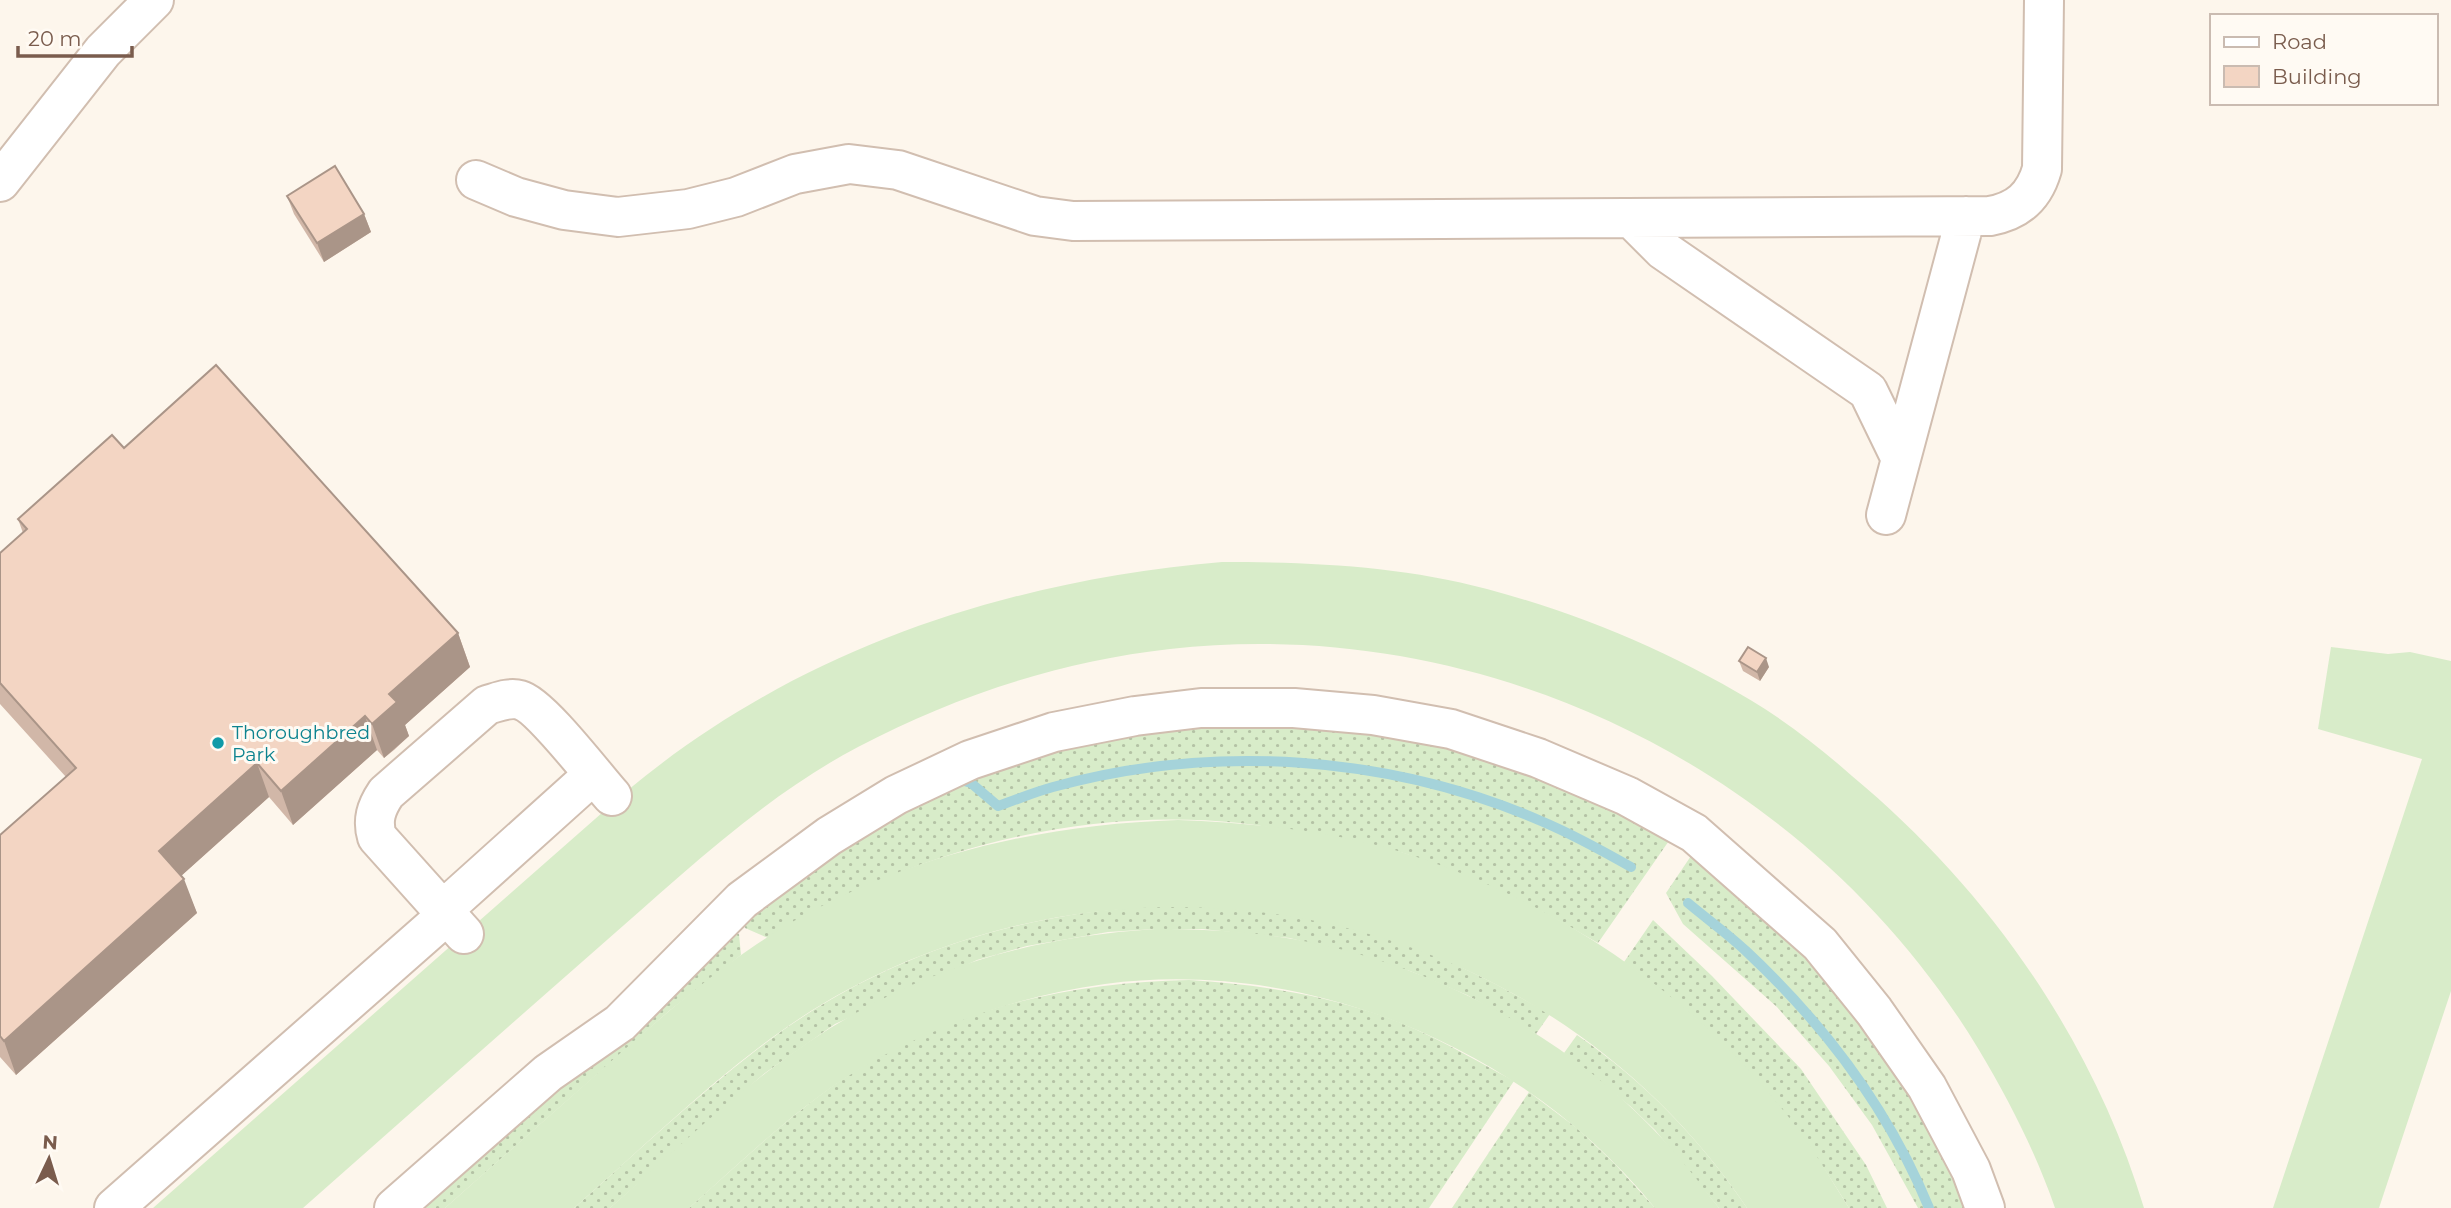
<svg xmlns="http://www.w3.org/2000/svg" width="2451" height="1208" viewBox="0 0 2451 1208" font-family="Montserrat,sans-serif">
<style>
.grass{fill:url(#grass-dots)}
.pitch{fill:#d8ecc9}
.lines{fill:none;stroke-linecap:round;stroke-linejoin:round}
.stream{stroke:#a5d3da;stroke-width:10}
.minor-casing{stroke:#d1beb0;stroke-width:42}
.minor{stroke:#fff;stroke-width:38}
.wall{fill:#d1b7a8}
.shaded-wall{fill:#aa9588}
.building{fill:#f3d5c3;stroke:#aa9588;stroke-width:2}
.culture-dot{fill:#0f9aa8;stroke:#fffaf3;stroke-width:2.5}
.labels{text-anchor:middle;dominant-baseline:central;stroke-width:6;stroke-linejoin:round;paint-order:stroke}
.culture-label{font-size:19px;fill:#0d838f;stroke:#fffaf3;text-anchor:start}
</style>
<defs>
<pattern id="grass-dots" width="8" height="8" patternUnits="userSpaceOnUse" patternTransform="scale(1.75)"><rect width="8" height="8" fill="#d8ecc9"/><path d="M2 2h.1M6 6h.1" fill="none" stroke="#b4c2a5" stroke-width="1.8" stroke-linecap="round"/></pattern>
</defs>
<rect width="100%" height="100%" fill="#fdf6ec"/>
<path class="grass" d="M1250,715L1438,735L1673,835L1598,943C1546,912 1493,885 1436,865C1423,860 1409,854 1396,851C1374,845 1350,843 1328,839C1299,833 1269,826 1239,823C1075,806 907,853 768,938L745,928L743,914L819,855L1015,755Z
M1697,847L1868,1013L1977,1208H1918L1872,1125L1829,1066L1777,1007L1683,924L1666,893Z
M1173,905C1252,908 1331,917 1406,944C1456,962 1504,988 1550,1014L1536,1034L1467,995L1410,971L1290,938L1202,929H1155L1108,932L1027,946L977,960L835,1024L765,1073L610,1208H574C635,1154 694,1098 759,1048C881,954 1021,911 1173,905Z
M1653,920L1712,976L1801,1069L1866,1165L1887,1208H1849C1788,1107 1720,1030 1624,962Z
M729,929L739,934L741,955L669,1011L445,1208H409Z
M1189,980C1252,984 1314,993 1374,1013C1423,1029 1468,1056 1514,1081L1429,1208H689C738,1165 786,1118 840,1081C943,1011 1066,982 1189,980Z
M1577,1035C1644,1081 1702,1141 1747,1208H1719L1655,1130L1630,1106L1564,1053Z
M1529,1092L1578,1129L1615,1164L1655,1208H1452Z"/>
<path class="pitch" d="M1222,562C1311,562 1401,566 1487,589C1585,615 1680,656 1765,709C1796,729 1825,752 1852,776C1987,888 2093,1039 2144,1208H2055C2036,1153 2009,1100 1979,1050C1813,774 1491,613 1170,649C1061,661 955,696 858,747C761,798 681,876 599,947C500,1034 401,1121 303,1208H153L628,790C798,649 1004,581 1222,562Z
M2331,647L2388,654L2410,652L2451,661V991L2379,1208H2273L2422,759L2318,729Z
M1178,820C1252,823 1327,830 1398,851C1555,899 1698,996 1797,1128C1816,1153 1832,1181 1849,1208H1747C1549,914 1158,823 847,990C746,1044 660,1133 574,1208H445C499,1160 554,1112 608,1064C656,1022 703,980 757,944C882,861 1029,825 1178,820Z
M1155,929C1201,929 1247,931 1293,939C1429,963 1559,1031 1654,1130C1678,1154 1698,1181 1719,1208H1655C1526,1049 1309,957 1105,984C1024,995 947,1021 875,1060C806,1098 748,1156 689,1208H610C662,1162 712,1114 767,1072C887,980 1005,939 1155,929Z"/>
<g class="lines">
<path class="stream" d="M958,779L971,783L998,806C1016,800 1034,792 1053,787C1213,743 1389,755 1541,821C1572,834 1601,850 1631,867
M1688,903C1707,919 1728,934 1746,951C1824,1024 1889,1110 1929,1208"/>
<g class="minor-casing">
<path id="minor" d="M476,180L516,197L564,210L618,217L688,209L736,197L795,174L849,164L898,170L1035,216L1073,221L1990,216C2018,211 2034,197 2042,169L2044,0
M0,182L103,51L154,0
M1631,218L1663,250L1868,391L1901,459
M1886,515L1966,216
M444,909L593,775
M464,934L377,837C372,820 376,808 386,793L487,705C498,702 509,697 520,700C540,705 595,777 612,796
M114,1208L448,914
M394,1208L548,1073L620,1023L742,900L829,836L896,795L970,760L1054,732L1135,716L1201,708H1294L1373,715L1451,729L1538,758L1627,796L1694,833L1820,944L1874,1011L1927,1087L1971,1170L1985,1208"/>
</g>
<use href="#minor" class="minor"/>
</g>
<path class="wall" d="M287,196L364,214L371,232L324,262L294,214Z
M124,448L458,633L470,667L405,725L409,736L394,750L384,758L377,750L293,825L269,797L181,876L197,913L16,1075L0,1057V835L66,777L0,704V553L23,533L18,519Z
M1739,661L1769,667L1760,681L1743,671Z"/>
<path class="shaded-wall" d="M364,214L371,232L324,262L317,243Z
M458,633L470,667L405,725L409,736L384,758L372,724L389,694Z
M1766,658L1769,667L1760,681L1757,672Z
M365,716L377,750L293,825L281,791Z
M257,763L269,797L171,885L159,851Z
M184,879L197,913L16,1075L4,1041Z"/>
<path class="building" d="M335,166L364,214L317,243L287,196Z
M216,365L458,633L389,694L397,702L381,716L372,724L365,716L281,791L257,763L159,851L184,879L4,1041L0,1036V835L76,768L0,683V553L27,529L18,519L112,435L124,448Z
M1748,647L1766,658L1757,672L1739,661Z"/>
<circle class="culture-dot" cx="218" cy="743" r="7"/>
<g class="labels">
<g class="culture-label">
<text x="232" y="732">Thoroughbred<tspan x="232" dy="22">Park</tspan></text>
</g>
</g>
<rect x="2210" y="14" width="228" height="91" fill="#fffaf3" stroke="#cabbb1" stroke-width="2"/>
<rect x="2224" y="37" width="35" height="10" fill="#ffffff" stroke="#cabbb1" stroke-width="2"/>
<text x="2272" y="49" font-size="21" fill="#7a5c4d">Road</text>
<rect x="2224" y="66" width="35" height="21" fill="#f3d5c3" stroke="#cabbb1" stroke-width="2"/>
<text x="2272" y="84" font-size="21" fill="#7a5c4d">Building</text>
<g transform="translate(49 1159) rotate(4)" stroke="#fffaf3" stroke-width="5" paint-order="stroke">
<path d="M0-5L12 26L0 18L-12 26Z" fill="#7a5c4d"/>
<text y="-10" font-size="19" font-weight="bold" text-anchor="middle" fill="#7a5c4d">N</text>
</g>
<path d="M18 46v10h114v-10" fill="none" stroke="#7a5c4d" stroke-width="3.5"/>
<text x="28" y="46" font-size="21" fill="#7a5c4d" stroke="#fffaf3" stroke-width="5" paint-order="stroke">20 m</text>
</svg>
